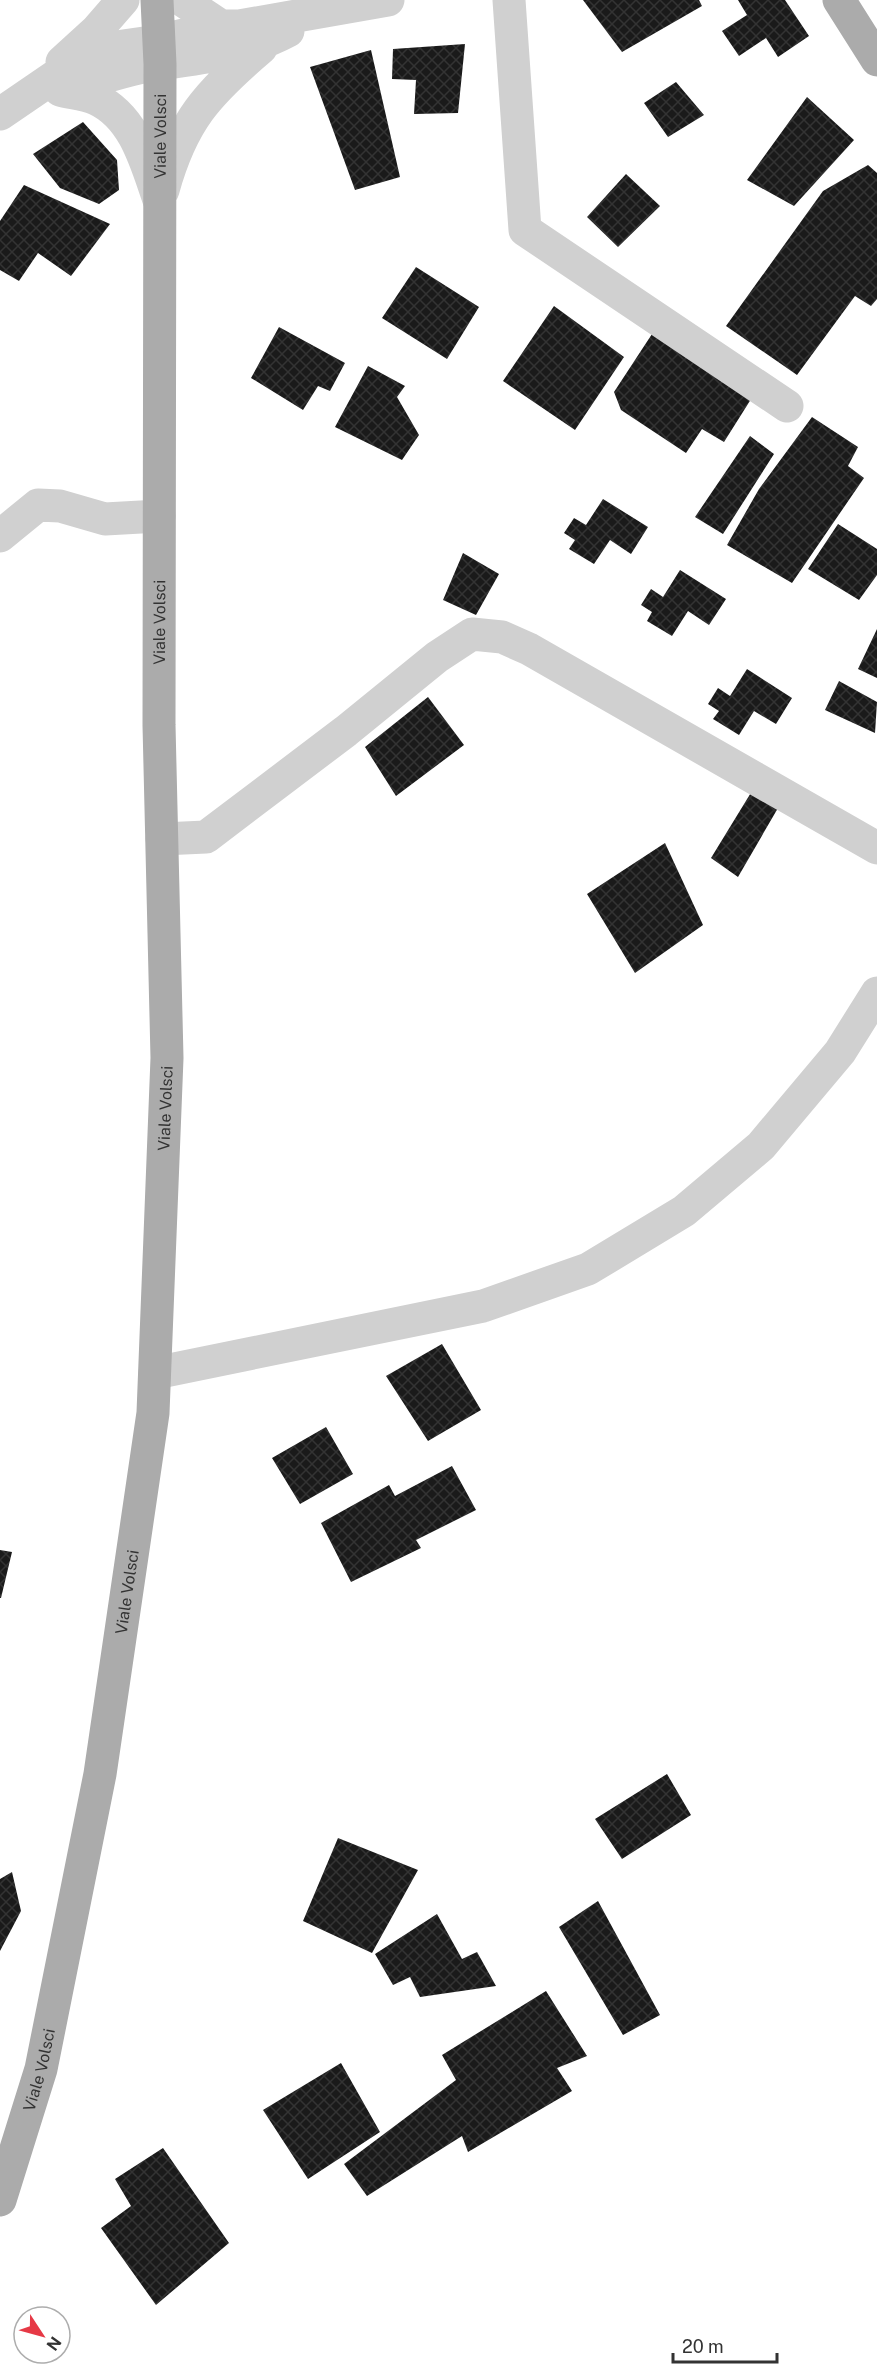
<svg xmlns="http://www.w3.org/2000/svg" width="877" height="2377" viewBox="0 0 877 2377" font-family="'Public Sans',sans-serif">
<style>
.building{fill:url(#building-cross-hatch)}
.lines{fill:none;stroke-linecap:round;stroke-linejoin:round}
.minor{stroke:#d0d0d0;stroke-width:33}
.major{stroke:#ababab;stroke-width:33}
.labels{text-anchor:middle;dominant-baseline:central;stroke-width:6;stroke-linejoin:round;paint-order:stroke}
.street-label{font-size:16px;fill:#333;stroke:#fff}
</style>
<defs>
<pattern id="building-cross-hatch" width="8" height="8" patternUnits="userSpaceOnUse" patternTransform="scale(1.5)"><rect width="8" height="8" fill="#1a1a1a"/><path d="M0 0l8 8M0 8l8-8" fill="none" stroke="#333"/></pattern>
</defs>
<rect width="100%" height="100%" fill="#fff"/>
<path class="building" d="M583,0H699L702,6L622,52Z
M738,0H785L809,36L778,57L766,38L739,56L722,31L747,15Z
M465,44L458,113L414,114L416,80L392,79L393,49Z
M371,50L400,177L355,190L310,67Z
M676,82L704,115L668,137L644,103Z
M807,97L854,140L794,206L747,180Z
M83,122L117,160L119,190L99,204L60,188L33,154Z
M868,165L877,173V299L871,306L855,296L797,375L726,326L823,191Z
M626,174L660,206L618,247L587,217Z
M24,185L110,224L71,276L38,253L19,281L0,270V221Z
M416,267L479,307L447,359L382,318Z
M554,306L624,357L575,430L503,381Z
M279,327L345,363L330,391L318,386L303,410L251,378Z
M652,334L753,396L724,442L702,429L686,453L621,410L614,392Z
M368,366L405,386L397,397L419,435L402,460L335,427Z
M812,417L858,447L848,466L864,478L792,583L727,545L759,489Z
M750,436L774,454L723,534L695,517Z
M603,499L648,527L631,554L610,540L594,564L569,549L575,540L564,533L574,518L586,525Z
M838,524L877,549V575L859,600L808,569Z
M463,553L499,574L476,615L443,600Z
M680,570L726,599L709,625L688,611L672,636L647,621L652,612L641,605L651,589L663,597Z
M877,629V678L858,669Z
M747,669L792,698L776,724L754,711L739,735L713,719L719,711L708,704L718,688L730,696Z
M839,681L877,702L875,733L825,710Z
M428,697L464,745L396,796L365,747Z
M752,791L778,808L738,877L711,858Z
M665,843L703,925L635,973L587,894Z
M442,1344L481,1410L428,1441L386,1376Z
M326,1427L353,1474L300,1504L272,1458Z
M452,1466L476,1510L416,1540L421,1548L351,1582L321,1523L389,1485L395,1496Z
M0,1550L12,1552L1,1598H0Z
M667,1774L691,1815L622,1859L595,1819Z
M338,1838L418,1870L372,1953L303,1921Z
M12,1872L21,1911L0,1951V1879Z
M598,1901L660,2015L623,2035L559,1927Z
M437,1914L462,1959L477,1952L496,1986L420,1997L410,1977L393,1985L375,1954Z
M546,1991L587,2056L557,2068L572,2091L468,2152L462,2136L367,2196L344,2164L456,2080L442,2055Z
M341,2063L380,2132L308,2179L263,2110Z
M163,2148L229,2243L156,2305L101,2228L131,2206L115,2179Z"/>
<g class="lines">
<path class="minor" d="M182,0L221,26
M509,0L525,230L787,406
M62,62L96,31L123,0
M75,86C103,78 131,68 160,64C205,58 247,53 288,31
M60,90C71,93 85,94 96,99C135,117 146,163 159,200
M0,114L63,71L123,46L158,41L221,26H239L388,0
M163,190C182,121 207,94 261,48
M0,536L38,505L60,506L105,519L159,516
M162,839L206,837L346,731L437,657L472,634L502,637L529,649L877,848
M155,1373L483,1306L588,1269L684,1211L761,1146L840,1052L877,993"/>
<g class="major">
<path d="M839,0L877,60"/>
<path id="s1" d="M0,2200L41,2069L100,1774L153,1413L167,1058L159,725L160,64L157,0"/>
</g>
</g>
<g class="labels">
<g class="street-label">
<text stroke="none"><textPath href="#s1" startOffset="2080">Viale Volsci</textPath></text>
<text stroke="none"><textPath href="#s1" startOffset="1594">Viale Volsci</textPath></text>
<text stroke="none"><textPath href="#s1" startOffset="1108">Viale Volsci</textPath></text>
<text stroke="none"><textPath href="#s1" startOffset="622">Viale Volsci</textPath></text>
<text stroke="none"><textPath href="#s1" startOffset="136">Viale Volsci</textPath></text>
</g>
</g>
<g transform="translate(42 2335) rotate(126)"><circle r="28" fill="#ffffff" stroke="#adadad" stroke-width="1.5"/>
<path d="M0-4.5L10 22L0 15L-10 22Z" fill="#e63946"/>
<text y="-9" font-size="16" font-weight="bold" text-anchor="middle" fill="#333333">N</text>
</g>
<path d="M673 2353v9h104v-9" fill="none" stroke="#333333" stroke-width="3"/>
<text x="682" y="2353" font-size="18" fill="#333333" stroke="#ffffff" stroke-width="4.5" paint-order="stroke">20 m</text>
</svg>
